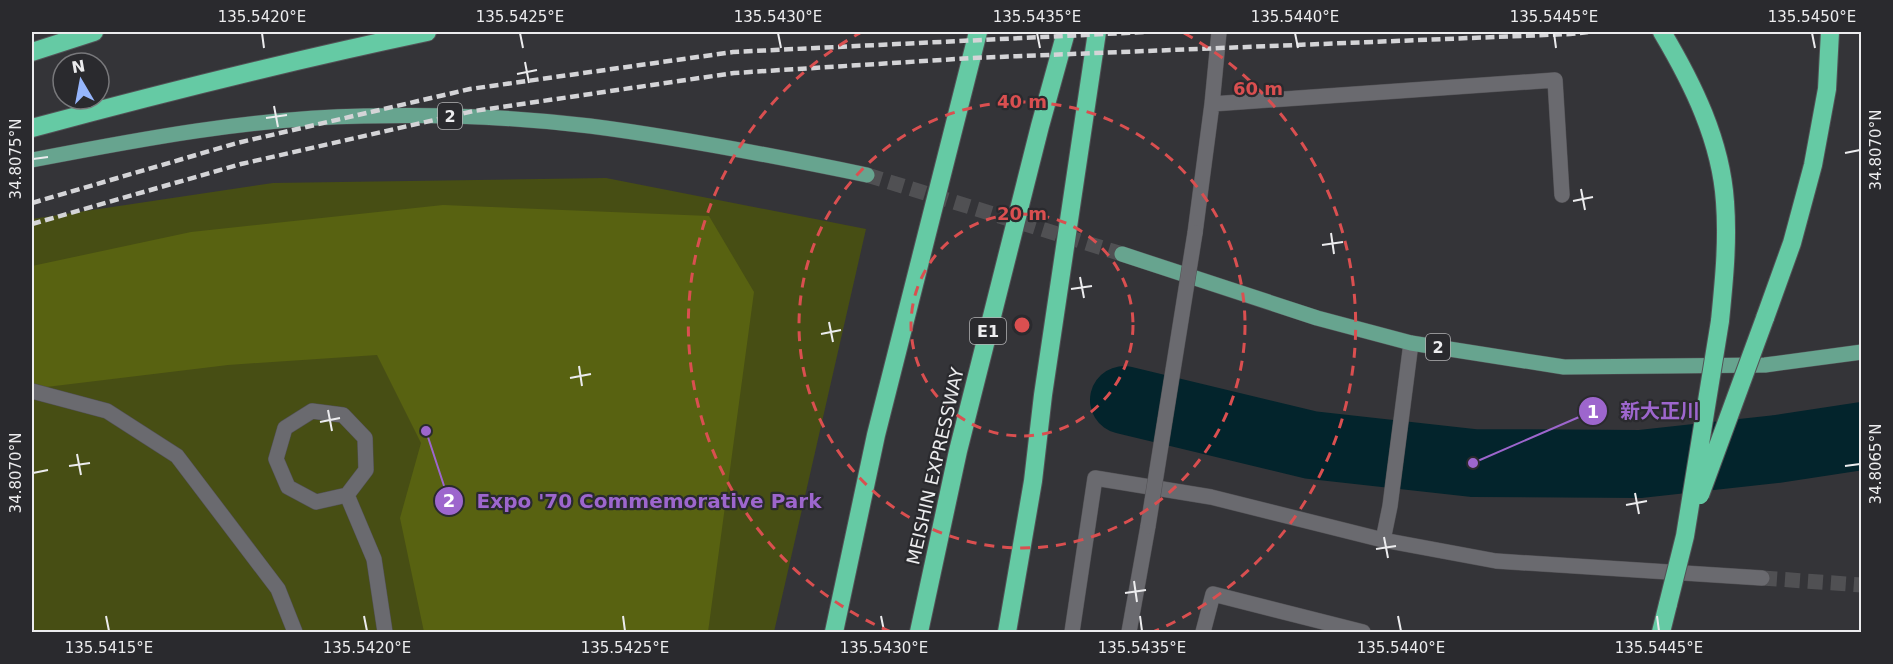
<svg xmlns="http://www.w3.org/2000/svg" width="1893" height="664" viewBox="0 0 1893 664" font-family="'DejaVu Sans','Noto Sans JP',sans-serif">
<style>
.green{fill:#474e14}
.forest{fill:#586211}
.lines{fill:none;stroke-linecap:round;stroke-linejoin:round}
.river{stroke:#03242c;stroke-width:68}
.minor-tunnel{stroke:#505053;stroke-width:15;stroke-dasharray:15 8;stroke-linecap:butt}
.major-tunnel{stroke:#505053;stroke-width:15;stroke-dasharray:15 8;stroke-linecap:butt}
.minor-casing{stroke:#525155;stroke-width:16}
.major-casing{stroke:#525155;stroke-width:16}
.highway-casing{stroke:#525155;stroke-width:20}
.minor{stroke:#6a6a6f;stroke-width:15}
.major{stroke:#67a48f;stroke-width:15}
.highway{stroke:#65caa4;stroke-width:18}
.rail{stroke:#d4d4d7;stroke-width:4.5;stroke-dasharray:9 4.5;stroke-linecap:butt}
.minor-bridge-casing{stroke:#525155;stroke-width:16;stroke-linecap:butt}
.highway-bridge-casing{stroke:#525155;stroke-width:20;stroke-linecap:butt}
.minor-bridge{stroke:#6a6a6f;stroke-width:15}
.highway-bridge{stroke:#65caa4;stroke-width:18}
.ticks{fill:none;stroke:#ececee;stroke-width:2}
.ring{fill:none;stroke:#da4f50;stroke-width:3;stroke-dasharray:10 8}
.labels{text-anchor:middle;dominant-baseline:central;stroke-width:4.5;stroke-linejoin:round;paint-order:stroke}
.shield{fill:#2a2a2e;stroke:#b2b2b4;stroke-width:1.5}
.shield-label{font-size:16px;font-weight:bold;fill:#ececee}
.street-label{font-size:18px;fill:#ececee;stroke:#2a2a2e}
.centre{fill:#da4f50;stroke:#2a2a2e;stroke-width:3}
.ring-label{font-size:18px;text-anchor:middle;font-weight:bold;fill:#da4f50;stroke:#2a2a2e;stroke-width:4.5;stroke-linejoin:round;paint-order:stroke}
.leader{fill:none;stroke:#9d66cd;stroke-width:2}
.callout-dot{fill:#9d66cd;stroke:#2a2a2e;stroke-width:2}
.mark-label{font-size:18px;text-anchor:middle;font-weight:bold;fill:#fff}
.callout-label{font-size:20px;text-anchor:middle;font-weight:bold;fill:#9d66cd;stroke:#2a2a2e;stroke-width:4.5;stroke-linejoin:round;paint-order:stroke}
.neatline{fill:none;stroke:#ececee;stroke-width:2}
.ticks-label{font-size:15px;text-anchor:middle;fill:#ececee}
</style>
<rect width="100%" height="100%" fill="#343438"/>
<path class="green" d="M606,178L866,229L774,632H32V219L273,183Z"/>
<path class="forest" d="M443,205L709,216L754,292L708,632H424L400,518L421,443L377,355L228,365L38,388L32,385V266L191,232Z"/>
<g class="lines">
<path class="river" d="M1124,400L1311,445L1473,463L1640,464L1777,449L1862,436"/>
<path class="minor-tunnel" d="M1762,578L1862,585"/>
<path class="major-tunnel" d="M867,175L1122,254"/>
<g class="minor-casing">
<path id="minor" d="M1212,104L1555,80L1562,195
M1195,233L1212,104L1219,32
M32,391L107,411L177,456L278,589L295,632
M312,411L343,415L365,438L366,470L347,495L316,502L288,487L276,459L285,428Z
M347,495L374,559L385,632
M1383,540L1390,506L1411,343
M1072,632L1095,478L1211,497L1383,540L1496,561L1762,578
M1129,632L1148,526
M1203,632L1213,594L1363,632"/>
</g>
<g class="major-casing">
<path id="major" d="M32,160C141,139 252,118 364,116C439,114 515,117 590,126C683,138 775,156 867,175
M1122,254L1317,318L1411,343L1564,367L1765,365L1862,352"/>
</g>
<g class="highway-casing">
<path id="highway" d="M1662,32C1693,84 1721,141 1725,202C1728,242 1724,281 1720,321
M32,52L94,32
M32,128C162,93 294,60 427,32
M1765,318L1792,243L1813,165L1827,89L1830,32
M834,632L876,435L978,32
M919,632L958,451L1040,126L1066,32
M1007,632L1033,481L1043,395L1097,32
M1661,632L1668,604"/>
</g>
<use href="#minor" class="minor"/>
<use href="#major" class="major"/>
<use href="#highway" class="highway"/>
<path class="rail" d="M32,203L237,143L470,89L733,52L1146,32
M32,224L241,164L474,111L734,73L972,58L1570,34L1588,32"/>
<g class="minor-bridge-casing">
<path id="minor-bridge" d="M1148,526L1195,233"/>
</g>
<g class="highway-bridge-casing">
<path id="highway-bridge" d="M1700,495L1765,318
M1668,604L1685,536L1720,321"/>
</g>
<use href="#minor-bridge" class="minor-bridge"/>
<use href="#highway-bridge" class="highway-bridge"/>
</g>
<path class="ticks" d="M262,33L264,48M520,33L523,48M778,33L781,48M1037,33L1040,48M1295,33L1298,48M1554,33L1556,48M1812,33L1815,48M525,62L529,83M517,74L537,70M274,106L278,127M266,118L287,115M1845,153L1860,150M33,159L48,157M1581,189L1585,210M1573,201L1593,197M1331,233L1334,254M1322,245L1343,242M1080,277L1084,298M1071,289L1092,286M829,322L833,342M821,334L841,330M579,366L582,386M570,378L591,374M328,410L332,431M320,422L340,418M77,454L81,475M69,466L90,463M1845,466L1860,464M33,473L48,470M1635,493L1639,514M1626,505L1647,501M1384,537L1388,558M1376,549L1396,546M1134,581L1137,602M1125,593L1146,590M106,616L109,631M364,616L367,631M623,616L625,631M881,616L884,631M1140,616L1142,631M1398,616L1401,631M1657,616L1659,631"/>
<g class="ring">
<circle cx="1022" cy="325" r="111"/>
<circle cx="1022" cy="325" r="223"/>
<path d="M891 632A334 334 0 0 1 860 33M1184 33A334 334 0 0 1 1153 632"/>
</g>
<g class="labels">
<g class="shield">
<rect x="438" y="103" width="24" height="26" rx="4.5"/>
<rect x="970" y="318" width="36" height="26" rx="4.5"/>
<rect x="1426" y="334" width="24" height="26" rx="4.5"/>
</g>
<g class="shield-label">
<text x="450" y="116">2</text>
<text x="988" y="331">E1</text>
<text x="1438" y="347">2</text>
</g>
<g class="street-label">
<text transform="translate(935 466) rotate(-77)">MEISHIN EXPRESSWAY</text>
</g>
</g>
<circle cx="1022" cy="325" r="9" class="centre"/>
<g class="ring-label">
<text x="1258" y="95">60 m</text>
<text x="1022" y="108">40 m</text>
<text x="1022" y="220">20 m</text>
</g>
<path class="leader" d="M1473 463L1593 411M426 431L449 501"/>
<g class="callout-dot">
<circle cx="1473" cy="463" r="6"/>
<circle cx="426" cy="431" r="6"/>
<circle cx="1593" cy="411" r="15"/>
<circle cx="449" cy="501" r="15"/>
</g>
<g class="mark-label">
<text x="1593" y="418">1</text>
<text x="449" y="507">2</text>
</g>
<g class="callout-label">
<text x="1660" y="418">新大正川</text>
<text x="649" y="508">Expo '70 Commemorative Park</text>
</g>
<rect width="1893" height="664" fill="none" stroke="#2a2a2e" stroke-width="66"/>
<g transform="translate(81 81) rotate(350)"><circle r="28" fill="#2a2a2e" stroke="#78787b" stroke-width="1.5"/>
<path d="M0-4.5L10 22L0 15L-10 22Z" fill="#96b6fd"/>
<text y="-9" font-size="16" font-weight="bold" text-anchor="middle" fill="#ececee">N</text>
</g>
<rect x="33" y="33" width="1827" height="598" class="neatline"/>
<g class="ticks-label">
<text x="262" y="22">135.5420°E</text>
<text x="520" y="22">135.5425°E</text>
<text x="778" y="22">135.5430°E</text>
<text x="1037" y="22">135.5435°E</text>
<text x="1295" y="22">135.5440°E</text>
<text x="1554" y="22">135.5445°E</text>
<text x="1812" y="22">135.5450°E</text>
<text transform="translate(1876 150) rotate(-90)" y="5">34.8070°N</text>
<text transform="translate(16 159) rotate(-90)" y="5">34.8075°N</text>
<text transform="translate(1876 464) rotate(-90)" y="5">34.8065°N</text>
<text transform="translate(16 473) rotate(-90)" y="5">34.8070°N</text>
<text x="109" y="653">135.5415°E</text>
<text x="367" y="653">135.5420°E</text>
<text x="625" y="653">135.5425°E</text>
<text x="884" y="653">135.5430°E</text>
<text x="1142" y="653">135.5435°E</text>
<text x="1401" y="653">135.5440°E</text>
<text x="1659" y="653">135.5445°E</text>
</g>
</svg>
